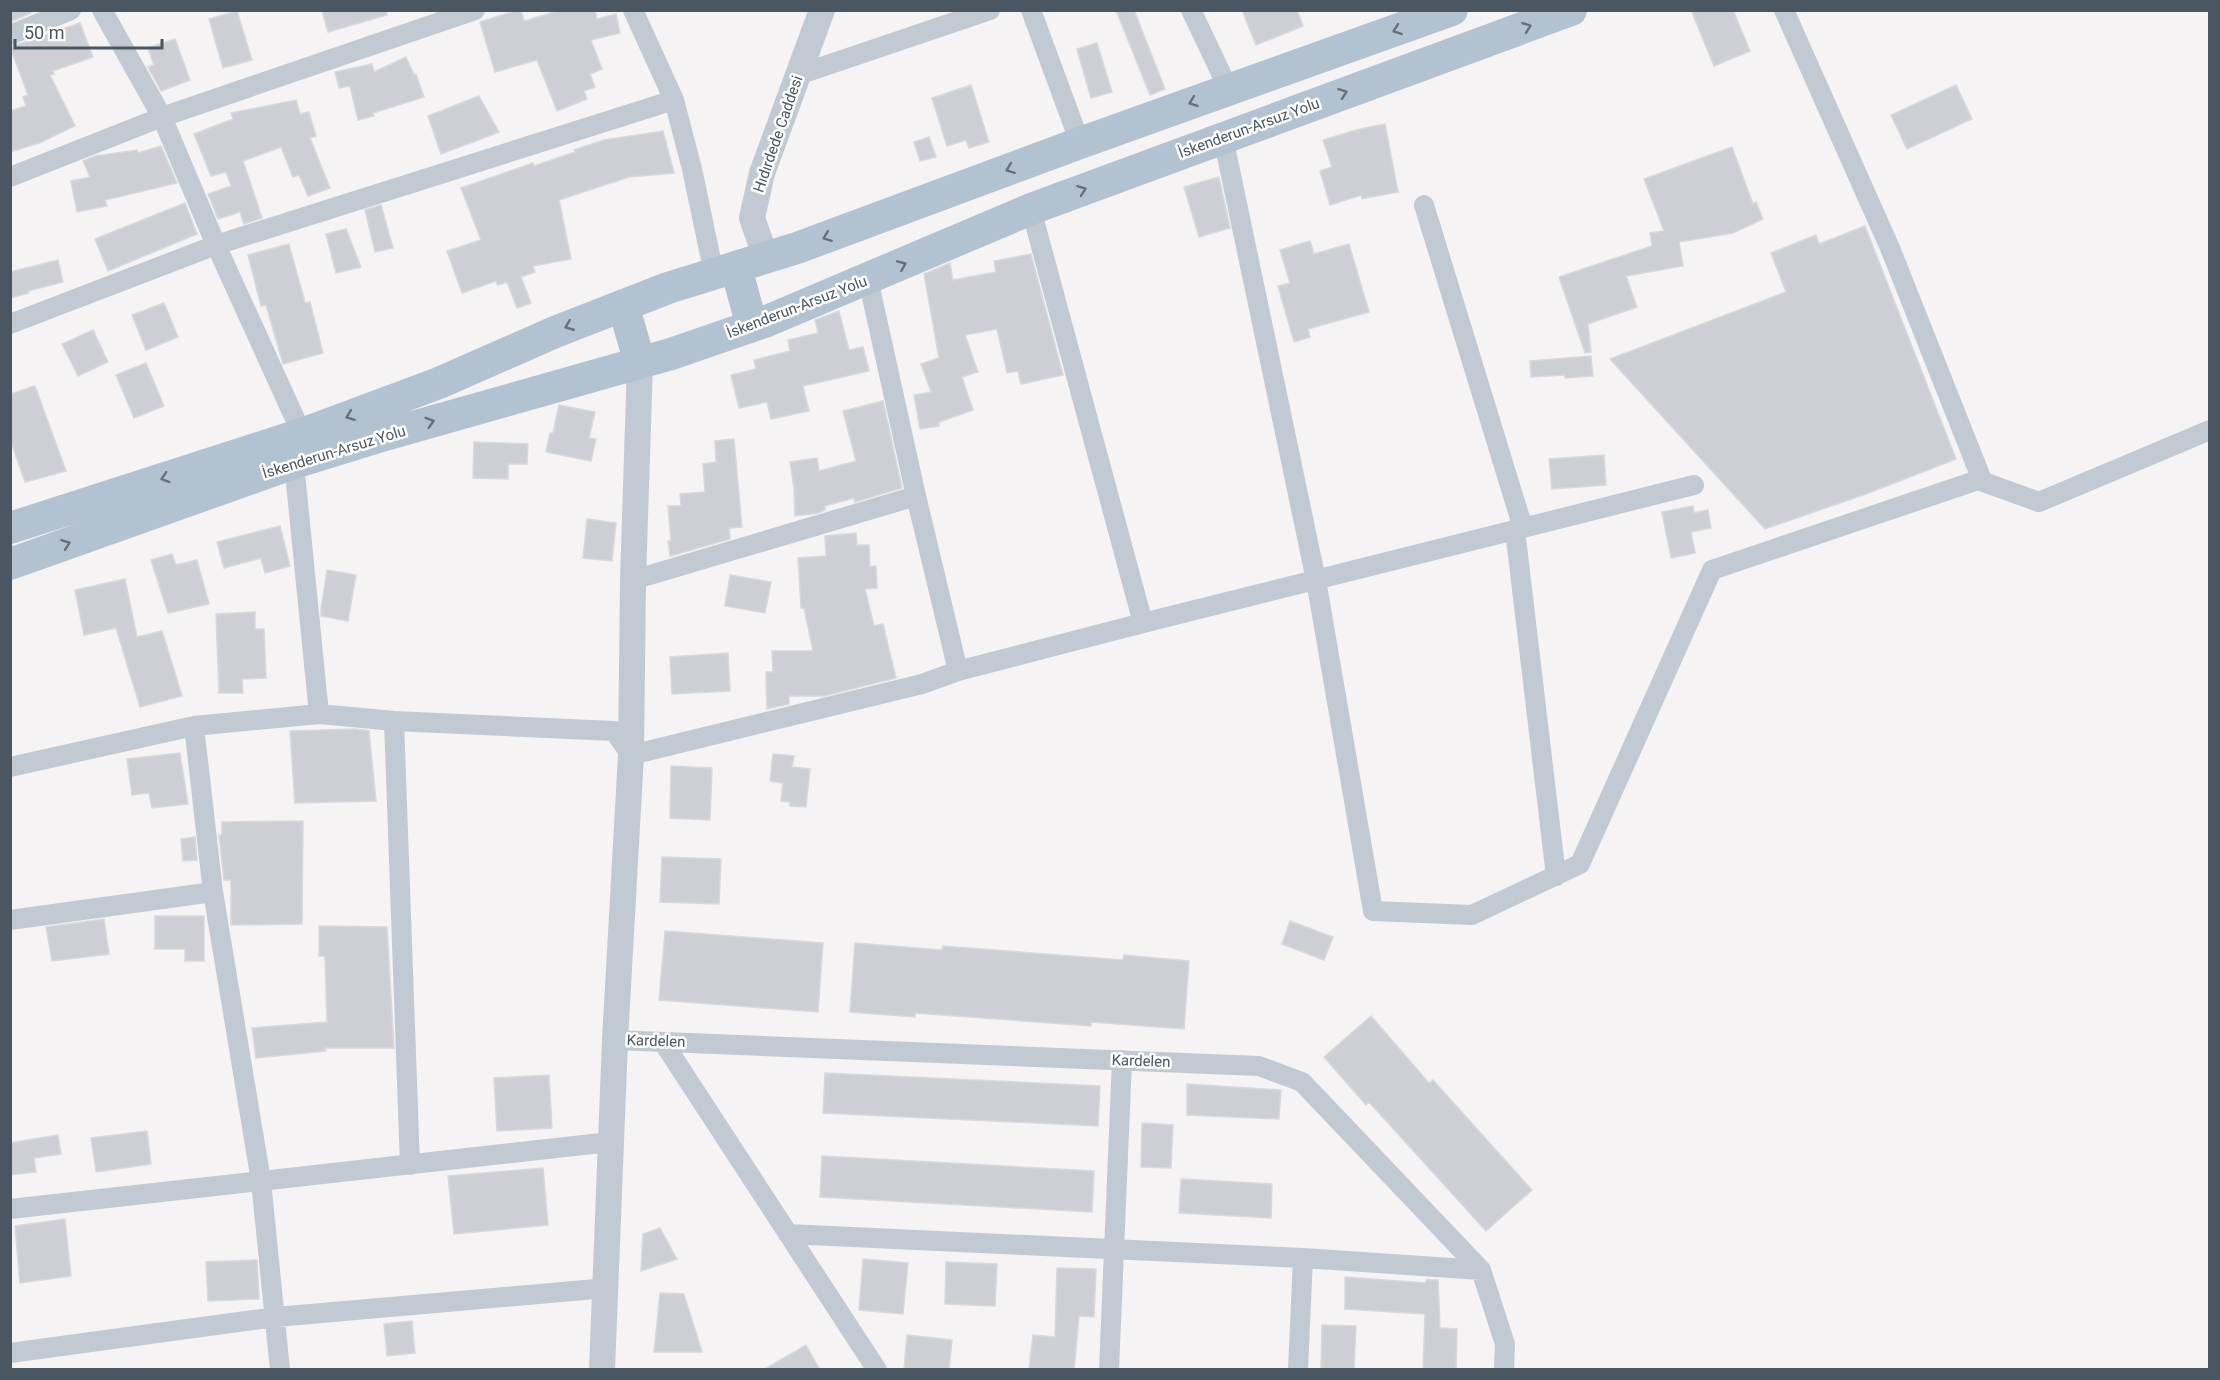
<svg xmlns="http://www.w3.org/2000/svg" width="2220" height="1380" viewBox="0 0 2220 1380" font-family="Roboto,sans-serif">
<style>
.building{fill:#cdcfd5;stroke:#d7d9de;stroke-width:1.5}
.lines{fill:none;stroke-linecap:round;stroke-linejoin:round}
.minor{stroke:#c1cad2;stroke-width:20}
.tertiary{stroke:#c1cad2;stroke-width:26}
.primary{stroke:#b3c2d1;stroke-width:32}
.oneway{stroke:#64717d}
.labels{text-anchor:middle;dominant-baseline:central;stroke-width:5;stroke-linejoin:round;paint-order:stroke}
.street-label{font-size:15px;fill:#4a5661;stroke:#fff}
</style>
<rect width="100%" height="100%" fill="#f5f3f3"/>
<path class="building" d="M10,10H30L31,13L10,22Z
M322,10H386L387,15L328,32Z
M518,10H521L524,21L561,10H595L597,19L616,14L620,33L591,40L602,69L590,74L595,87L584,91L587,99L557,111L537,60L495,72L480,22Z
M1116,10H1134L1165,89L1150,95Z
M1242,10H1297L1303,26L1256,45Z
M1691,10H1733L1750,51L1714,66Z
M237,11L252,60L223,68L209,19Z
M80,23L93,57L53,71L54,74L50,75L75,126L39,143L10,152V111L26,106L23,97L28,95L10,47Z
M175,39L190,80L161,91L148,67L154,65L148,48Z
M1097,43L1112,92L1091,98L1077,49Z
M406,57L414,75L416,74L424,97L373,113L374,116L358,120L350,86L339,88L335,72L372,64L374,72Z
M971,85L989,142L969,148L966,140L947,146L932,98Z
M1956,85L1972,119L1907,149L1891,115Z
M479,96L499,132L441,154L428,116Z
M296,100L300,114L309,112L316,136L310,138L330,188L308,196L299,175L293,177L281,147L243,161L262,218L244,224L240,212L218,219L208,194L231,186L226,172L211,176L194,134L233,119L231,113Z
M1385,124L1398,192L1362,199L1361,195L1330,205L1320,171L1332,167L1323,140L1356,130Z
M663,131L674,173L629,177L559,200L571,259L533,266L535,272L521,277L531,303L517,308L507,282L498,285L496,281L462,293L447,251L481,240L461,188L533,163L534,166L575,152L574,150L604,140Z
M929,137L936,157L920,161L914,142Z
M161,146L177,183L105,200L107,206L77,212L71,181L90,177L83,161L95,156L137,150L138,153Z
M1732,147L1753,204L1756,202L1763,219L1733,233L1679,242L1683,266L1626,276L1637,307L1588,324L1591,352L1585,353L1559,277L1652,246L1650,233L1664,231L1644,179Z
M1219,177L1230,228L1199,237L1184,187Z
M185,203L197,234L108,271L95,239Z
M381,205L393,248L375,252L365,210Z
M1865,226L1956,459L1866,494L1765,529L1610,359L1786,292L1771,253L1816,235L1819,244Z
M346,229L361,267L336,273L326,234Z
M1310,241L1314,254L1349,244L1369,312L1308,329L1310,337L1294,342L1278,286L1290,283L1280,250Z
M289,244L305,303L310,302L323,353L283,364L266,305L261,306L248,255Z
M1031,254L1063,375L1021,384L1018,371L1007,373L997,329L965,335L978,372L962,377L973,410L939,422V426L920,429L914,395L931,392L921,364L939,358L924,274L950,263L953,280L996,272L994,261Z
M58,260L63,282L28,291L29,293L10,298V272Z
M164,303L178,337L146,350L132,315Z
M839,311L849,350L863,347L869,371L803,386L809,411L771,419L767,402L739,408L731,375L756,369L754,360L790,351L788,340L818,333L815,320Z
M93,330L108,362L78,376L62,344Z
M1591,356L1593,376L1565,378V375L1531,377L1530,361Z
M146,363L164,406L134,418L116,375Z
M35,386L66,471L25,482L10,439V394Z
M883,401L902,488L855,502L854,498L825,506V510L818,513L795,516L794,488L790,462L817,458L819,471L856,461L843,411Z
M559,405L595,412L589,438L596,439L591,461L546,452L550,433H553Z
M734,439L742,527L729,528L730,539L670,556L668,541H671L668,506H681L680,494L705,492L703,464L716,462L715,441Z
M474,442L528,444L527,464H508V479L473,478Z
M1604,455L1606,485L1552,489L1549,459Z
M1693,506L1694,513L1708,510L1711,528L1691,532L1695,553L1671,558L1662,512Z
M587,519L616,523L612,561L583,558Z
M280,526L290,566L265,573L261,558L224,568L217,542Z
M856,533L857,545H869L870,567L876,566L877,588L865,589L874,626L883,624L896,678L824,696H789V704L767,709L766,672H773L772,651H813L804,608H801L798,558L826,556L825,536Z
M172,554L176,565L197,560L209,604L168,613L151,560Z
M327,570L356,575L348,621L321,616V609Z
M730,575L771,582L765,613L725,606Z
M125,579L137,637L162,631L182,696L140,707L116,628L84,635L75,590Z
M255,612V629H264L266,678L242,679L243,693H219L216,614Z
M728,653L730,691L672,694L670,657Z
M356,729L369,731L376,801L295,803L290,731Z
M180,753L188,804L152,808L149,793L132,795L127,759Z
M773,754L794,756L792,767L810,769L806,807L790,806V802L781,801L783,783L770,781Z
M671,766L712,768L710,820L670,818Z
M303,821L302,924L231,925V880H224L219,835H222V822Z
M195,837L197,860L183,861L181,839Z
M662,857L721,859L719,904L660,902Z
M155,916H204V961H185V949H155Z
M104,919L109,954L52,961L46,927Z
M1290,921L1333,937L1324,960L1282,944Z
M319,926L387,927L394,1048H325L326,1051L256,1058L252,1028L327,1022L325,956H319Z
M665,931L823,943L818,1012L659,1000Z
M855,943L942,950L943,946L1123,960L1124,955L1189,961L1184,1029L1091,1022V1026L915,1013V1017L850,1012Z
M1371,1016L1429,1083L1433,1080L1532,1190L1486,1231L1369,1102L1366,1105L1324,1057Z
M825,1073L1100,1086L1098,1126L823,1113Z
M549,1075L552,1128L497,1131L494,1078Z
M1187,1084L1281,1090L1279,1119L1187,1115Z
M1142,1123L1173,1125L1171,1168L1141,1167Z
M147,1131L151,1164L96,1172L91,1138Z
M58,1135L61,1154L34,1158L36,1172L10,1175V1143Z
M822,1156L1094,1171L1092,1212L820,1197Z
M543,1168L548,1225L454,1234L448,1176Z
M1181,1179L1272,1184L1271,1218L1179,1213Z
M65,1219L71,1276L20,1283L15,1226Z
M660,1228L677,1259L641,1271L643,1234Z
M863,1259L908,1263L903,1314L859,1310Z
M257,1260L259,1299L208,1301L206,1262Z
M946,1262L997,1264L995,1306L945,1304Z
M1057,1268L1096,1269L1094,1317L1079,1316L1074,1370H1029L1033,1335L1055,1337Z
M1345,1277L1426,1283V1280H1438L1440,1328L1457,1329L1456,1370H1423L1425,1314L1345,1309Z
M660,1293L684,1294L702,1352H654Z
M412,1321L415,1353L387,1356L384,1324Z
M1322,1325L1356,1326L1354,1370H1321Z
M907,1335L952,1340L949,1370H904Z
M806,1345L820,1370H763Z"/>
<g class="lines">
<path class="minor" d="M102,10L162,117L216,245L302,434
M633,10L674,100L692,169L714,274
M1031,10L1080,143
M1191,10L1229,90
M1784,10L1890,248L1982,480H1978
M10,35L71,10
M798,75L990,10
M1223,137L1316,580L1373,911L1472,915L1580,864L1712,570L1978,480L2039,502L2210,430
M10,177L162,117L475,10
M1424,205L1523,528
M1031,209L1143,623
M868,279L916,496L958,671
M10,324L216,245L674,100
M294,463L319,714
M1515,530L1556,876
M633,580L916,496
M394,721L410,1165
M194,726L213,892L261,1181L280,1370
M10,767L194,726L319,714L394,721L614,731L631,755L922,684L958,671L1143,623L1694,485
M10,920L213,892
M615,1040L1259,1066L1302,1082L1481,1270L1505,1344L1504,1370
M663,1042L877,1370
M10,1209L610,1142
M788,1234L1303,1258L1481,1270
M10,1353L276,1317L607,1288
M1109,1370L1122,1060
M1298,1370L1303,1258"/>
<path class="tertiary" d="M766,258L752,218L762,173L822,10
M602,1370L615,1040L631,755L633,580L640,363"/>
<path class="primary" d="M736,268L752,326
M623,305L640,363
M10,528L302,434L439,383L555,332L668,288L797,248L1080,143L1452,10
M10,564L294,463L388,434L671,354L767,321L1031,209L1571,10"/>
</g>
<defs><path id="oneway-chevron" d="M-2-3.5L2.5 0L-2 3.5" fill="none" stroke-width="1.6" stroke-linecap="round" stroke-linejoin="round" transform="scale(1.5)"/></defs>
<g class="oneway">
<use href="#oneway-chevron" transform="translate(1527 27) rotate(-20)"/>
<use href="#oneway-chevron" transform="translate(1397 30) rotate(160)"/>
<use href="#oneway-chevron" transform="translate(1343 93) rotate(-20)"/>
<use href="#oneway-chevron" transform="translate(1193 102) rotate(160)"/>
<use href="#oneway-chevron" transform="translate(1010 169) rotate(159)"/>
<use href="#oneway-chevron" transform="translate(1082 190) rotate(-20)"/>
<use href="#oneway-chevron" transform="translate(827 237) rotate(159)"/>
<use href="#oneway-chevron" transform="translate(902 265) rotate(-23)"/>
<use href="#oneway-chevron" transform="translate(569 326) rotate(158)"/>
<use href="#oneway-chevron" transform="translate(350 416) rotate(159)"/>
<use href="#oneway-chevron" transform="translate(430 422) rotate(-16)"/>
<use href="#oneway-chevron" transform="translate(165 478) rotate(162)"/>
<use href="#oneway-chevron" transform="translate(66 544) rotate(-20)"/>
</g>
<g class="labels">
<g class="street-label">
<text transform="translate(1249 128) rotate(-20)">İskenderun-Arsuz Yolu</text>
<text transform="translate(778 134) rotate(-71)">Hıdırdede Caddesi</text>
<text transform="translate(797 307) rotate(-21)">İskenderun-Arsuz Yolu</text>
<text transform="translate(334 452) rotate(-17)">İskenderun-Arsuz Yolu</text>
<text transform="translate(656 1041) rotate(2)">Kardelen</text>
<text transform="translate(1141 1061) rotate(2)">Kardelen</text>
</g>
</g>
<rect width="2220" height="1380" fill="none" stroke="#4a5661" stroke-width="24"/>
<path d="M15 39v9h147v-9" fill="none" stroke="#4a5661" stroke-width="3"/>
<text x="24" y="39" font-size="18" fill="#4a5661" stroke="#ffffff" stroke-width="4.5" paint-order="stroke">50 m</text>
</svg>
